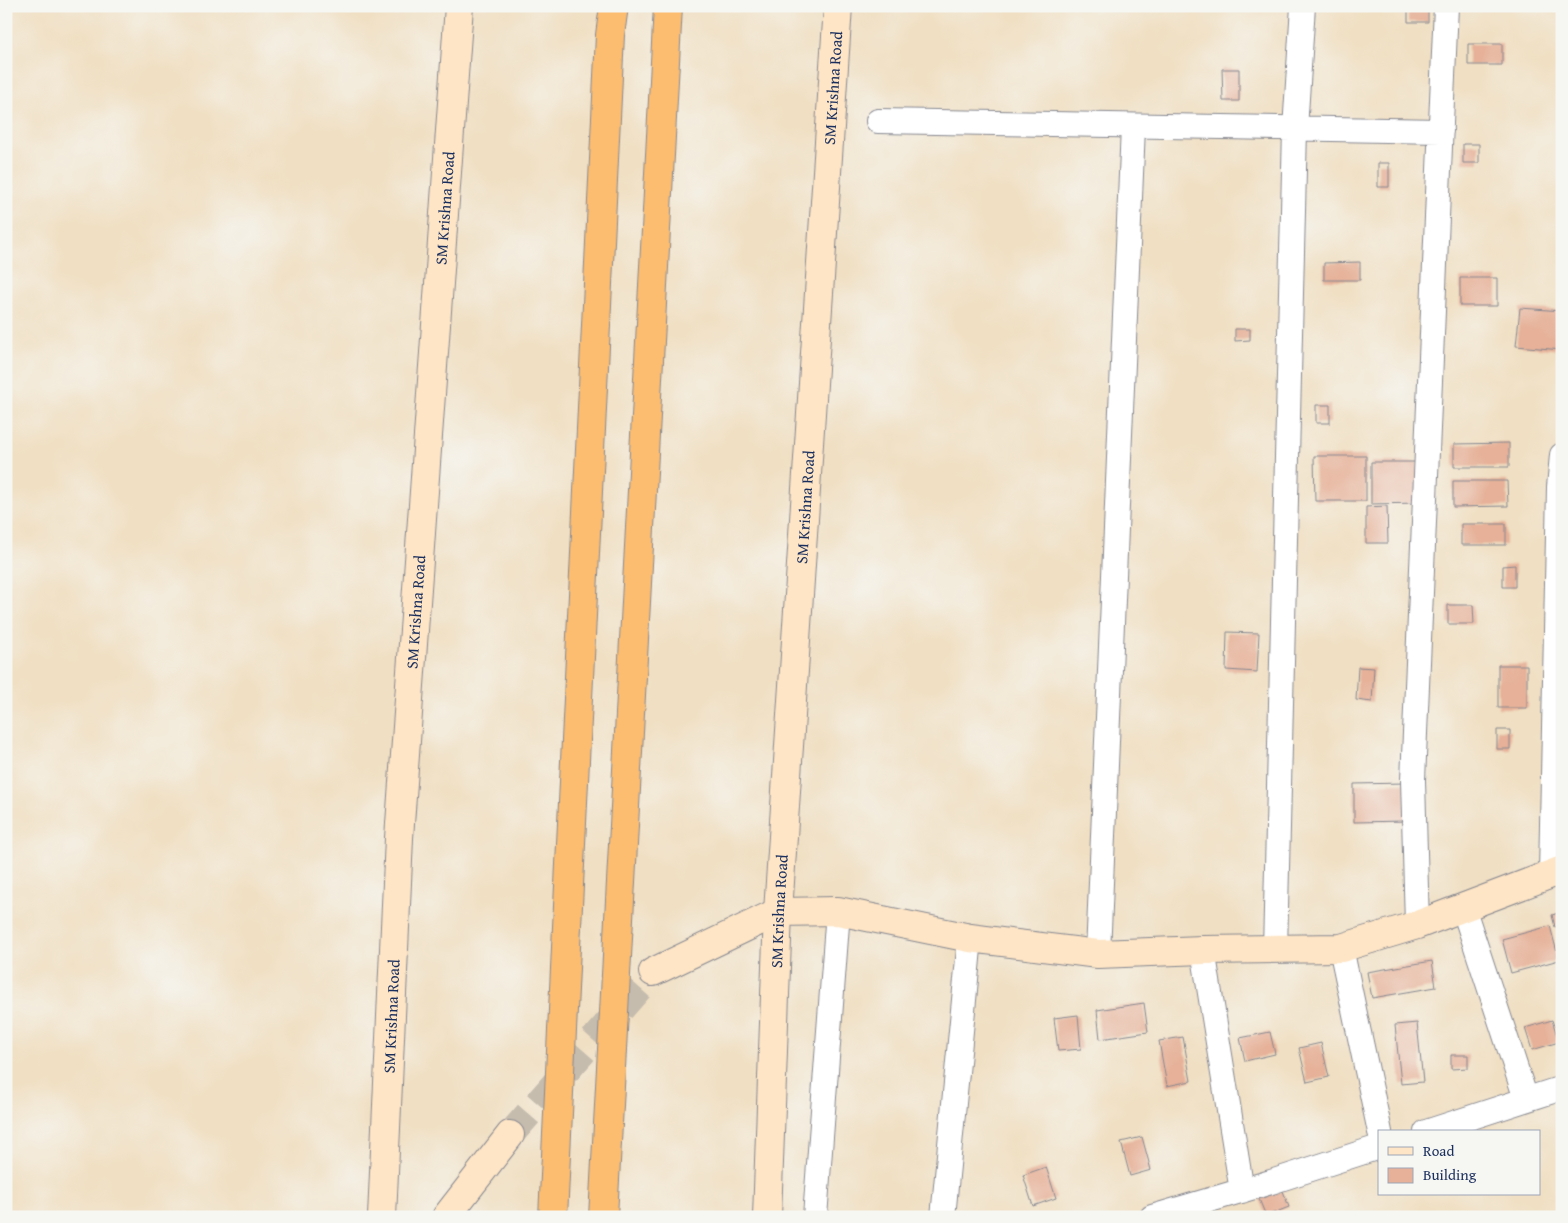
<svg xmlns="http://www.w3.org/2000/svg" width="1568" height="1223" viewBox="0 0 1568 1223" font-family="'Gentium Book Plus',serif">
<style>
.building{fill:#e6b198}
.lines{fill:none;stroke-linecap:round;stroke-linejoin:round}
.secondary-tunnel{stroke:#c5bcae;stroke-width:28;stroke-dasharray:28 14;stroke-linecap:butt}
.street-casing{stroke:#868790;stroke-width:26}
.secondary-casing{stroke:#868790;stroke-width:30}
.highway-casing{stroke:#868790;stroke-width:30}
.street{stroke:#fff;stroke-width:24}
.secondary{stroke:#fee5c5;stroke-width:28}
.highway{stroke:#fcbd6f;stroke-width:28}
.labels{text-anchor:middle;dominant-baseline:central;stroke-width:4;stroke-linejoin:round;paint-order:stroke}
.street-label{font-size:16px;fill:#1b2f5e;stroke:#f6f6f2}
</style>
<rect width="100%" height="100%" fill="#f6f6f2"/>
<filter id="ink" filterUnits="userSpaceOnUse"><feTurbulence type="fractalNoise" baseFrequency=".02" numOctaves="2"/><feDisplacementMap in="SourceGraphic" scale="10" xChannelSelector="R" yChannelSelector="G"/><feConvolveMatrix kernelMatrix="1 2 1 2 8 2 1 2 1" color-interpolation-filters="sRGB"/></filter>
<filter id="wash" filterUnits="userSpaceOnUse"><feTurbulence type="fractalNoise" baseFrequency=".0096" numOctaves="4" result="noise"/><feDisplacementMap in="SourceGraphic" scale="20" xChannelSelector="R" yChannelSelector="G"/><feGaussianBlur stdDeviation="1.12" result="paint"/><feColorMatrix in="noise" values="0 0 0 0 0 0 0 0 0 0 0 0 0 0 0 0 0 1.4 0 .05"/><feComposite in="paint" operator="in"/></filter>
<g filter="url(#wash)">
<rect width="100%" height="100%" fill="#f0dfc2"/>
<g id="blocks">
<path class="building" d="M1408,10H1428V22H1408Z
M1468,44H1502V65H1468Z
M1222,69H1239V101H1223Z
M1463,144H1479V163H1463Z
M1378,163H1389V187H1378Z
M1360,262V280H1324V263Z
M1460,278H1497V306H1460Z
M1520,308L1562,311V350L1516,346Z
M1235,329H1250V340L1235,341Z
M1316,405H1330V423H1316Z
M1509,443V467H1454V444Z
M1314,456H1366V501H1315Z
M1371,462H1418L1419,503L1371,504Z
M1453,481H1507L1508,506L1453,507Z
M1387,506L1388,543H1366V507Z
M1461,524H1506V545H1461Z
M1515,565V587H1503V566Z
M1448,605H1473L1474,624H1448Z
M1227,632L1259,633L1257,672L1226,670Z
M1498,665H1527V708H1498Z
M1358,667L1374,668L1372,702L1356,700Z
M1497,730H1510V749H1497Z
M1405,783L1406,821L1354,822V784Z
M1562,912V925L1555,927L1552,915Z
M1550,926L1559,960L1511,973L1502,939Z
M1432,961L1436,987L1372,998L1367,972Z
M1144,1003L1148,1032L1100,1039L1097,1010Z
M1078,1015L1081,1049L1058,1051L1054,1018Z
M1552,1020L1559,1042L1532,1050L1525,1028Z
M1417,1023L1423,1082L1401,1084L1395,1025Z
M1270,1032L1275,1054L1245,1061L1240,1038Z
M1183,1037L1191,1081L1167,1086L1159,1041Z
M1321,1043L1329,1077L1307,1082L1299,1048Z
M1451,1055H1468V1068L1451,1069Z
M1142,1137L1151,1170L1130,1176L1121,1142Z
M1046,1167L1056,1198L1033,1206L1023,1175Z
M1283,1191L1289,1207L1266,1216L1259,1199Z"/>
</g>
</g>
<g filter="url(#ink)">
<use href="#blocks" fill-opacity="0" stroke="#868790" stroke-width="1"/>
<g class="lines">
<path class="secondary-tunnel" d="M510,1135L653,972"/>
<g class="street-casing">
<path id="street" d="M878,121L1441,131
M1551,873L1559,487L1562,455
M1463,907L1526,1099
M1417,925L1413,780L1446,6
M1341,948L1380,1132
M1203,950L1242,1191
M1275,950L1295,129L1303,6
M1098,954L1133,127
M1426,1132L1562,1088
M815,1217L838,911
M943,1217L970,938
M1152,1217L1271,1182L1379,1147"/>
</g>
<g class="secondary-casing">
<g id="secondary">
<path d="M653,972L778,912L838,911L970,938L1098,954L1203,950L1341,948L1417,925L1562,870"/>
<path id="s1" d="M382,1217L399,838L459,6"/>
<path d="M446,1217L510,1135"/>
<path id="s2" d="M767,1217L778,912L838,6"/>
</g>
</g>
<g class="highway-casing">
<path id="highway" d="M553,1217L610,35L614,6
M603,1217L668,6"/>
</g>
<use href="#street" class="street"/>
<use href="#secondary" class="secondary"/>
<use href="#highway" class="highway"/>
</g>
</g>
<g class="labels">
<g class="street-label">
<text stroke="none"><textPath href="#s2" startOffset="1131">SM Krishna Road</textPath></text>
<text stroke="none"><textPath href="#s1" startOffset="1011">SM Krishna Road</textPath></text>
<text stroke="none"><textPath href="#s2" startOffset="711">SM Krishna Road</textPath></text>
<text stroke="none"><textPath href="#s1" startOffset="606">SM Krishna Road</textPath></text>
<text stroke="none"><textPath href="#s2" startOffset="306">SM Krishna Road</textPath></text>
<text stroke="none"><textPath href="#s1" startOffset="201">SM Krishna Road</textPath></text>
</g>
</g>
<rect width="1568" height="1223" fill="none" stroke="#f6f6f2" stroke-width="25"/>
<rect x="1378" y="1130" width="162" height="65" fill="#f6f6f2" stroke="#9ea6b7"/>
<rect x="1388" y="1147" width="25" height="8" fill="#fee5c5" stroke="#9ea6b7"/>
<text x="1423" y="1156" font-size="15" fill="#1b2f5e">Road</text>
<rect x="1388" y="1168" width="25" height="15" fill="#e6b198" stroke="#9ea6b7"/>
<text x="1423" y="1180" font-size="15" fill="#1b2f5e">Building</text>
</svg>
